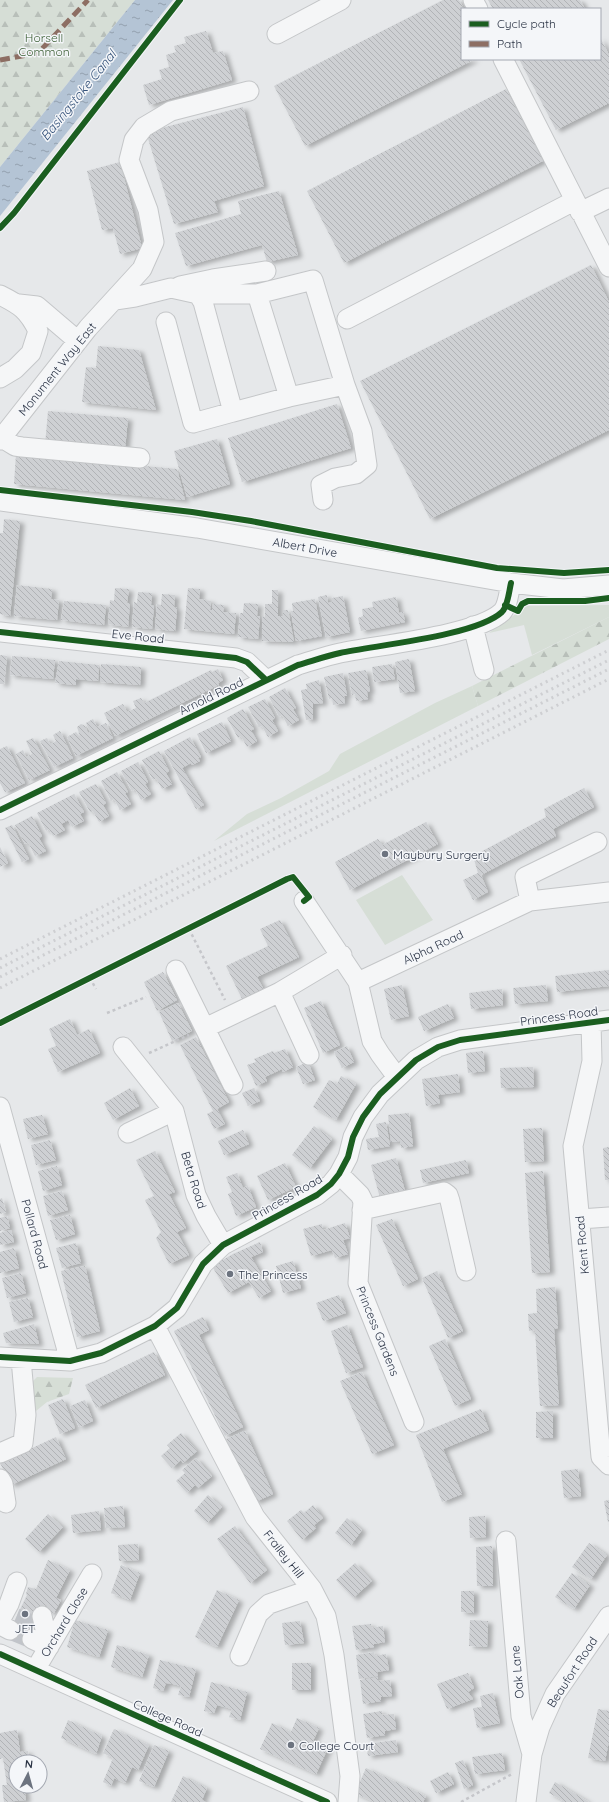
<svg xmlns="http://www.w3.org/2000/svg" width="609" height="1802" viewBox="0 0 609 1802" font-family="Quicksand,sans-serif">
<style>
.green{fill:#d6ded6}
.forest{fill:url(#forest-firs)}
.water{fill:url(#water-ripples)}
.building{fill:url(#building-back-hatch);filter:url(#shadow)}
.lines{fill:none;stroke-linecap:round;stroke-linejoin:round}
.minor-tunnel{stroke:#c1c4c9;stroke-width:19;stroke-dasharray:19 10;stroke-linecap:butt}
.minor-casing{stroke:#c4c6c8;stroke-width:21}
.path{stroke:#c5c6ca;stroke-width:2.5;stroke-dasharray:3 3;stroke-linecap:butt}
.minor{stroke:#f5f6f7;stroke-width:19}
.rail{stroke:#cecfd2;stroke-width:3;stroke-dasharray:2 4;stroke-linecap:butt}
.quiet{stroke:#8d6e63;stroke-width:5;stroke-dasharray:10 5;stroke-linecap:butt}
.cycleway-casing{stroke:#f4f6f9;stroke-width:8}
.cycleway{stroke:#1b5e20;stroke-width:6}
.poi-dot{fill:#6c737f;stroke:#f4f6f9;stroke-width:1.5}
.labels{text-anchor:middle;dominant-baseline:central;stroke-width:3;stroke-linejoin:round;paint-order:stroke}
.park-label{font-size:12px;fill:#3f6138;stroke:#f4f6f9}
.street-label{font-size:12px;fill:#2b3445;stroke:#f4f6f9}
.poi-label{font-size:12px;fill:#2b3445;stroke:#f4f6f9;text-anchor:start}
.water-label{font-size:13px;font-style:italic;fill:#34527a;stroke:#f4f6f9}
</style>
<defs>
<pattern id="forest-firs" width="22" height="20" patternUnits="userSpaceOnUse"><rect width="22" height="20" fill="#d6ded6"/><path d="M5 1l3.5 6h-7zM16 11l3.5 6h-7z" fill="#b8bfb9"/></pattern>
<pattern id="water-ripples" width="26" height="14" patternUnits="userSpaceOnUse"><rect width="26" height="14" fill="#b4c4d5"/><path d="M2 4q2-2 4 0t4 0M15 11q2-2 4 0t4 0" fill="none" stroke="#93a0af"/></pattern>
<pattern id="building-back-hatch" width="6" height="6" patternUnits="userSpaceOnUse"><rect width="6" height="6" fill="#ced0d3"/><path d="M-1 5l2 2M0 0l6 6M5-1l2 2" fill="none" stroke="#b1b3b6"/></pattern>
<filter id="shadow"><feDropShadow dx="4.5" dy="2.5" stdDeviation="2" flood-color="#0004"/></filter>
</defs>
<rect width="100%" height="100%" fill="#e6e8ea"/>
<path class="green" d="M609,605V617L532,655L524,625L489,633L527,606Z
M472,686L478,706L214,841L247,814L281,798L329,771L340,754L435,703Z
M402,875L433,920L385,945L356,900Z"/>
<path class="forest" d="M0,0H135L0,167Z
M609,617V639L478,706L472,686Z
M37,1377L73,1378L69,1394L47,1402L36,1411L31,1403L32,1382Z"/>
<path class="water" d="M135,0H173L0,216V167Z"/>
<path class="building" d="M443,0H459L464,9H462V59H475L305,146L274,86Z
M488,0H580L585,9H493Z
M206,31L213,53L223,51L232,80L149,105L143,85L162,79L159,70L169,67L166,55L176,52L174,46L186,43L184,37Z
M600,37L609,55V103L556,130L519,59H600Z
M506,89L543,161L344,263L307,191Z
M243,107L264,186L214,201L218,212L174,224L146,132Z
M120,162L142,248L120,254L113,228L102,230L87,171Z
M279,191L298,255L267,262L262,245L186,266L175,233L241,214L238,201Z
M591,265L609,302V430L430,519L360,381Z
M98,346L139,350L156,410L82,402L86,367L96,368Z
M337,404L351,448L242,482L228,438Z
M48,411L128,418L125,449L45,445Z
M217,439L230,484L187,497L174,451Z
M16,454L177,469L185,500L14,484Z
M4,519L20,521L10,616L0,614V533H3Z
M17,585L52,589L51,599L59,600L57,620L14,616Z
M115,588L129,589L127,603H130L128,627L108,624L110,600L114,601Z
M188,588L200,589L199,599L211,601L210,610H212L213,604L224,605L223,612L236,613L234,634L184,629Z
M272,590H278V616H283V610H288L294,642L262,641V617H265V604H272Z
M138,592L152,593L151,605L154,606L152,629L132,627L134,602L137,603Z
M162,594L175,595L174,607L177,608L175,631L155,629L157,604L161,605Z
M327,595L328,603L332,602V598L343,596L350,632L326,637L318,597Z
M396,597L399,613L403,612L405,622L361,631L358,618L363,616L362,609L373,607L372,602Z
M315,599L322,636L296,641L291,611H293L292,603Z
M64,601L106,605L104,625L61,620Z
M244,603L258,604L257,616H260L258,639L238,637L240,613H243Z
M0,655L7,656L4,684H0Z
M12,656L55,660L53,679L10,675Z
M409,659L415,691L400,693L395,662Z
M59,661L99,665L98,681L76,679V685L55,683Z
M101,664L141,667L140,685L100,682Z
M392,664L395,679L374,682L372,667Z
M218,669L223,680L218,683L219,685L115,736L104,713L123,704L127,712L136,708L133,701L141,698L144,703L211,670L212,672Z
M366,670L370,691L367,692L368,699L356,701L355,694L352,695L348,673Z
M343,673L347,696H344L345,703L333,705L332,698L329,699L324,677Z
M319,680L323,703L313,704V719L306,720L301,690L307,689L306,684Z
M285,688L296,708L293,709L299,720L288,726L282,715L279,717L269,697Z
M265,699L275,718L272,720L278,731L268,737L262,726L259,727L248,707Z
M243,709L254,729L251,730L257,741L247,747L241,736L238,738L227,718Z
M93,719L97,727L106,723L113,738L76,756L67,737L76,732L79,736H80L77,727L81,724L85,726L88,733L90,732L86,723Z
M222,722L231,741L206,753L197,734Z
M60,731L73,758L54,767L40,741L47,738L50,744L53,743L56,741L53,735Z
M190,737L201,757L198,758L200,761L192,765L191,763L182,768L204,805L196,809L164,751Z
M33,738L50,770L29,780L16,754L23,750L26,757L32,754L26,741Z
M7,746L25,783L5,792L0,783V749Z
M159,751L169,771L166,773L172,784L162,789L156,778L153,780L142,760Z
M138,762L148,782L145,784L151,794L141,800L135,789L132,791L121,771Z
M117,772L128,792L125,793L131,804L120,810L114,799L111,801L101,781Z
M96,784L106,803L103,805L109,816L99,822L93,811L90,812L79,792Z
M584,788L594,807L553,829L556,836L481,875L488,892L473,900L463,880L478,873L473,856L546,817L544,809Z
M74,794L84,812L80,814L84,821L72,827L68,820L65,822L61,824L65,830L53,836L49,829L46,831L37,813Z
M32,816L42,836L39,838L46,851L35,856L28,842L25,844L15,825Z
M426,822L438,844L350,890L335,862L378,839L382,845Z
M12,825L29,859L22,862L5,828Z
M0,847L8,863L0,867Z
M280,920L299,957L257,977L264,990L243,1001L226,966L268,946L260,929Z
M609,970V986L557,992L555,976Z
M163,972L177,1000L157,1011L144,982Z
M402,985L409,1016L391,1020L384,989Z
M546,985L548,1001L515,1004L513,988Z
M502,989L503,1005L471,1009L469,993Z
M321,1001L340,1045L323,1053L304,1008Z
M178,1003L192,1031L172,1041L159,1012Z
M448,1004L454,1018L424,1031L418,1017Z
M70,1019L77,1035L89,1029L100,1053L58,1072L48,1049L56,1046L49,1029Z
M196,1037L229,1102L217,1109L225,1124L214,1129L207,1114L213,1111L180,1045Z
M347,1046L354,1062L342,1068L334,1052Z
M285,1049L293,1067L283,1072L282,1069L265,1077L267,1081L256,1086L247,1065L256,1062L254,1059L273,1051L274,1053Z
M483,1051L485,1071L468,1073L466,1053Z
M308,1062L315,1080L303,1084L296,1067Z
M533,1067L534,1087L501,1088L500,1068Z
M458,1074L460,1092L438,1095L440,1103L426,1106L422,1079Z
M341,1076L356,1084L336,1120L313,1107L329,1080L337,1084Z
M130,1088L139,1106L113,1120L104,1103Z
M254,1088L260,1101L248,1106L242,1093Z
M409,1113L413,1146L401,1148L400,1141L391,1142L388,1115Z
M42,1115L48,1134L28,1139L23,1119Z
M386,1122L390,1146L368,1150L366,1139L379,1137L376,1124Z
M314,1126L332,1139L310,1168L292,1155Z
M542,1128L544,1161L525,1162L523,1129Z
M243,1130L249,1144L224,1155L218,1141Z
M50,1140L56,1160L36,1165L31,1145Z
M609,1147V1180H605L603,1148Z
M155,1151L175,1192L169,1194L186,1228L177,1232L189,1255L169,1264L156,1238L161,1232L145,1200L154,1196L136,1160Z
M396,1158L405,1191L380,1198L371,1165Z
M466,1160L469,1173L423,1183L420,1170Z
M285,1163L296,1187L268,1200L257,1176Z
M57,1166L62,1185L43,1191L38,1171Z
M543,1171L550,1272L532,1273L525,1173Z
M237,1173L243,1188L248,1186L256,1207L236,1216L228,1194L232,1192L226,1177Z
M62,1191L68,1210L48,1216L43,1196Z
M2,1198L6,1212L0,1214V1199Z
M70,1215L75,1234L56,1240L50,1220Z
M7,1216L10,1228L0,1231V1218Z
M392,1219L418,1279L403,1286L376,1225Z
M345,1223L350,1238L343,1240L348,1254L335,1258L332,1250L311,1256L303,1229L322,1224L323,1230Z
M11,1230L14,1242L0,1245V1233Z
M260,1242L263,1252L251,1257L271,1291L259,1298L249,1282L228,1293L212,1266L233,1254Z
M76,1243L81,1263L62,1268L56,1248Z
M14,1248L19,1268L0,1273V1252Z
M293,1261L301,1288L283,1293L276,1266Z
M85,1266L100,1331L77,1337L61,1271Z
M437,1271L463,1331L448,1338L422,1278Z
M21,1273L26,1293L7,1298L2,1278Z
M555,1287L558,1328L554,1329L559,1405L540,1406L535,1330L529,1331L528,1314L537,1313L536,1289Z
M339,1295L346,1313L323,1321L316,1303Z
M28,1298L33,1317L14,1322L9,1302Z
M203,1317L209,1330L199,1335L243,1427L225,1436L174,1331Z
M34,1324L39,1344L6,1343L3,1333Z
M347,1325L363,1367L346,1373L331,1331Z
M445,1339L471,1399L455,1406L429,1346Z
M154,1352L165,1375L96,1408L85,1385Z
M362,1372L394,1445L372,1454L340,1381Z
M63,1399L75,1428L60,1434L48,1405Z
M85,1400L93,1421L79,1427L70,1406Z
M481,1409L489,1430L443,1449L462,1494L442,1502L416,1435Z
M553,1411V1438H536V1412Z
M245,1431L273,1494L255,1502L226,1439Z
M181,1433L197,1451L183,1463L181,1460L172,1468L161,1456L170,1448L167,1445Z
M56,1437L66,1459L11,1485L0,1463Z
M196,1458L212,1476L198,1488L195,1485L187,1493L176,1481L185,1473L182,1470Z
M578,1469L581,1496L564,1498L561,1471Z
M208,1495L222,1507L207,1523L194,1511Z
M609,1500V1522H608L604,1501Z
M313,1505L323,1518L314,1525L316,1528L302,1540L287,1521L301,1510L304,1513Z
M123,1506L125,1527L106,1528L104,1508Z
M99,1511L101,1530L73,1533L71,1515Z
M48,1514L63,1527L39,1552L25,1539Z
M485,1516L486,1537L470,1538L469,1517Z
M347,1518L362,1530L351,1545L335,1533Z
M235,1526L267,1570L250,1583L217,1539Z
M589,1543L607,1555L591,1579L572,1567Z
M138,1544L139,1560L119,1561L118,1545Z
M492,1546L493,1586H477L476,1547Z
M48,1560L70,1570L56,1598L61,1600L54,1613L49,1612L46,1604L29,1644L8,1634L27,1595L26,1594L28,1587L36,1589Z
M355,1563L372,1581L353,1598L336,1580Z
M121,1565L140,1573L130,1600L111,1593Z
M572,1573L590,1585L574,1609L555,1597Z
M217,1590L239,1600L217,1647L195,1637Z
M461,1591H474V1613L461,1612Z
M75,1620L108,1630L99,1657L67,1647Z
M470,1620L488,1621L487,1647L469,1646Z
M300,1621L304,1643L285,1645L282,1623Z
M371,1624V1628L383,1626L385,1642L374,1644V1647L356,1650L352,1626Z
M117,1645L149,1655L142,1677L111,1667Z
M374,1652L375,1656L386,1654L389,1670L377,1672L378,1676L359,1679L356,1655Z
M160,1660L196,1669L189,1697L178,1695L181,1686L173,1684L166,1683L163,1691L153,1688Z
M292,1663H311V1690H292Z
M468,1673L474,1688L468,1692L473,1699L447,1709L437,1684Z
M378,1677V1681L390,1680L392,1696L381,1697V1701L363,1704L360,1680Z
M211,1682L247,1692L240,1720L229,1717L232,1709L217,1705L214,1713L204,1711Z
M493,1693L500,1723L477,1728L473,1708L482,1707L480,1696Z
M598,1709L609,1711V1741L605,1761L588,1758Z
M382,1711V1715L394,1714L396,1729L385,1731V1735L367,1738L363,1714Z
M297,1718L319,1728L313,1741L328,1748L316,1774L260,1749L272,1723L291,1732Z
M68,1720L102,1736L96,1754L61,1738Z
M114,1729L149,1745L138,1770L132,1767L125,1783L114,1778L111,1786L103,1782L113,1758L103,1753Z
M17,1730L20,1752L28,1751L29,1762H16V1786H24L26,1800L4,1802L2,1785H7L3,1758L0,1759V1733Z
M396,1740L398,1752L368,1756L366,1744Z
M154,1745L169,1751L154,1787L139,1781Z
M502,1753L505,1770L475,1774L472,1757Z
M463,1760L473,1785L464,1789L455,1763Z
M366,1768L426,1796L423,1802H374L355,1793Z
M448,1772L454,1784L436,1793L430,1781Z
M183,1776L207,1788L202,1800L206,1802H171Z
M555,1782L589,1802H561L562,1800L549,1793Z"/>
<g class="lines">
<path class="minor-tunnel" d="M16,1618L37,1626
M10,1630L32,1639"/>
<g class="minor-casing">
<path id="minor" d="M473,0L478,9
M277,34L341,0
M503,59L609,267
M580,212L609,198
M180,286L213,279L266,271
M257,294L313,280L345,385L289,397
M0,295C20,305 28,310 38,331L31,353L15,369L0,378
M115,300L135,297L171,288L198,294H257L289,397L233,412
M19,304L37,306L78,341
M347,319L574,201
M166,322L193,423L233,412L203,302L198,294
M2,438L15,446L22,447L140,458
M0,440L88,328L142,269L154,242L148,210L129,160L134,140L144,127L171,111L249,91
M323,500L321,485L335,478L356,474L367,465L362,431L345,385
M0,501L197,528L511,583L563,589L609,585
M473,626L484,670
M0,632L236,658L247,662L266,680
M0,810L298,665C312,661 326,656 340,653C377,645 476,636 502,612C508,606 509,591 511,583
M304,901L358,982L372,1041L380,1054L397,1077
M530,901L525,877L597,842
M176,970L233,1085
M358,982L530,901L609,892
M280,992L309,1055
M591,1023L592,1061L573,1146L601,1457L609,1465
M205,1028L280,992L342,955
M123,1047L174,1111L196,1195L206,1216L223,1245
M0,1107L70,1361
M128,1133L174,1111
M339,1174L360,1195L363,1201L358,1283L414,1422
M362,1210L444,1192L448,1195L450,1201L466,1271
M580,1219L609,1217
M155,1326L255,1517L312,1589L326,1616L334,1655L350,1776L348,1802
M0,1357L70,1361L101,1353L155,1326L177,1308L203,1264L223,1245L317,1195L331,1184L339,1174L348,1157L353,1137L363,1117L380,1094L416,1060L438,1047L460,1040L609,1020
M0,1453L23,1443L26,1415L21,1359
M0,1479L3,1484L6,1503
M506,1541L521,1716L532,1754L526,1802
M3,1615L9,1604L17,1582
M42,1616L45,1629L53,1639
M0,1625L10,1630
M32,1639L49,1647
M0,1654L327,1802
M240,1656L258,1614L269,1604L312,1589
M35,1670L92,1574
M532,1754L540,1727L555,1694L609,1616"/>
</g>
<path class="path" d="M189,929L225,1000
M90,978L96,989
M107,1013L146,997
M149,1053L189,1035
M461,1802L512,1774"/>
<use href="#minor" class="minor"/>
<path class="rail" d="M0,959L609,650
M0,968L609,660
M0,977L609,669
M0,988L609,679"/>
<path class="quiet" d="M0,60L38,53L88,0"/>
<g class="cycleway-casing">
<path id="cycleway" d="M0,228L14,213L180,0
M0,490L192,512L251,521L497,568L564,573L609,570
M505,605L518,611L522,604L528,601H585L609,598
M0,632L236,658L247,662L266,680
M0,810L298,665C312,661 326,656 340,653C377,645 476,636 502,612C508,606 509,591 511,583
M0,1023L287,879L293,877L309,897L304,901
M0,1357L70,1361L101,1353L155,1326L177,1308L203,1264L223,1245L317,1195L331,1184L339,1174L348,1157L353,1137L363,1117L380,1094L416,1060L438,1047L460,1040L609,1020
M0,1654L327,1802"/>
</g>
<use href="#cycleway" class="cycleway"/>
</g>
<g class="poi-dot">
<circle cx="385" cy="854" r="4"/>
<circle cx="230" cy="1274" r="4"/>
<circle cx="25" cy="1614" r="4"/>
<circle cx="291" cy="1745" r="4"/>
</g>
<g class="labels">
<g class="park-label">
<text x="44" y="37">Horsell<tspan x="44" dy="14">Common</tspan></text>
</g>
<g class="street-label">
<text transform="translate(57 369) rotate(-51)">Monument Way East</text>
<text transform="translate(305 547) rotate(10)">Albert Drive</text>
<text transform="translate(138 636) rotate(6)">Eve Road</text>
<text transform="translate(211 696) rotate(-26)">Arnold Road</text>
<text transform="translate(433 947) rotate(-25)">Alpha Road</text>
<text transform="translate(559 1016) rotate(-8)">Princess Road</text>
<text transform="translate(194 1180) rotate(73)">Beta Road</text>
<text transform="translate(287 1197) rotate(-30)">Princess Road</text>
<text transform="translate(35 1234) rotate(75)">Pollard Road</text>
<text transform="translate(582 1245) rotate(-95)">Kent Road</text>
<text transform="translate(378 1331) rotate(68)">Princess Gardens</text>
<text transform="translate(284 1554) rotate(52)">Frailey Hill</text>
<text transform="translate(64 1622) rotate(-59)">Orchard Close</text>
<text transform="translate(517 1672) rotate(-95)">Oak Lane</text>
<text transform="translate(572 1672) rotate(-57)">Beaufort Road</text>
<text transform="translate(168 1718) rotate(24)">College Road</text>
</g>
<g class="poi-label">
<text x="393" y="854">Maybury Surgery</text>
<text x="238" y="1274">The Princess</text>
<text x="25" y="1628" text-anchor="middle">JET</text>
<text x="299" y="1745">College Court</text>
</g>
<g class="water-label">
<text transform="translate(78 95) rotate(-51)">Basingstoke Canal</text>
</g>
</g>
<rect x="461" y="8" width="140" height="52" fill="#f4f6f9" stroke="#a4a8b1"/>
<rect x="469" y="21" width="20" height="6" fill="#1b5e20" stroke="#a4a8b1"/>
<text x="497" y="28" font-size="12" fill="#2b3445">Cycle path</text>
<rect x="469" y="41" width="20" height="6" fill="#8d6e63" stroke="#a4a8b1"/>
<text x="497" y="48" font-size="12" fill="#2b3445">Path</text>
<g transform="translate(28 1774) rotate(6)"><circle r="19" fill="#f4f6f9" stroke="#a4a8b1"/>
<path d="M0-3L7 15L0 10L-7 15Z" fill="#6c737f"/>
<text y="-6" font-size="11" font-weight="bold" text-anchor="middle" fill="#2b3445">N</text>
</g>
</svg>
